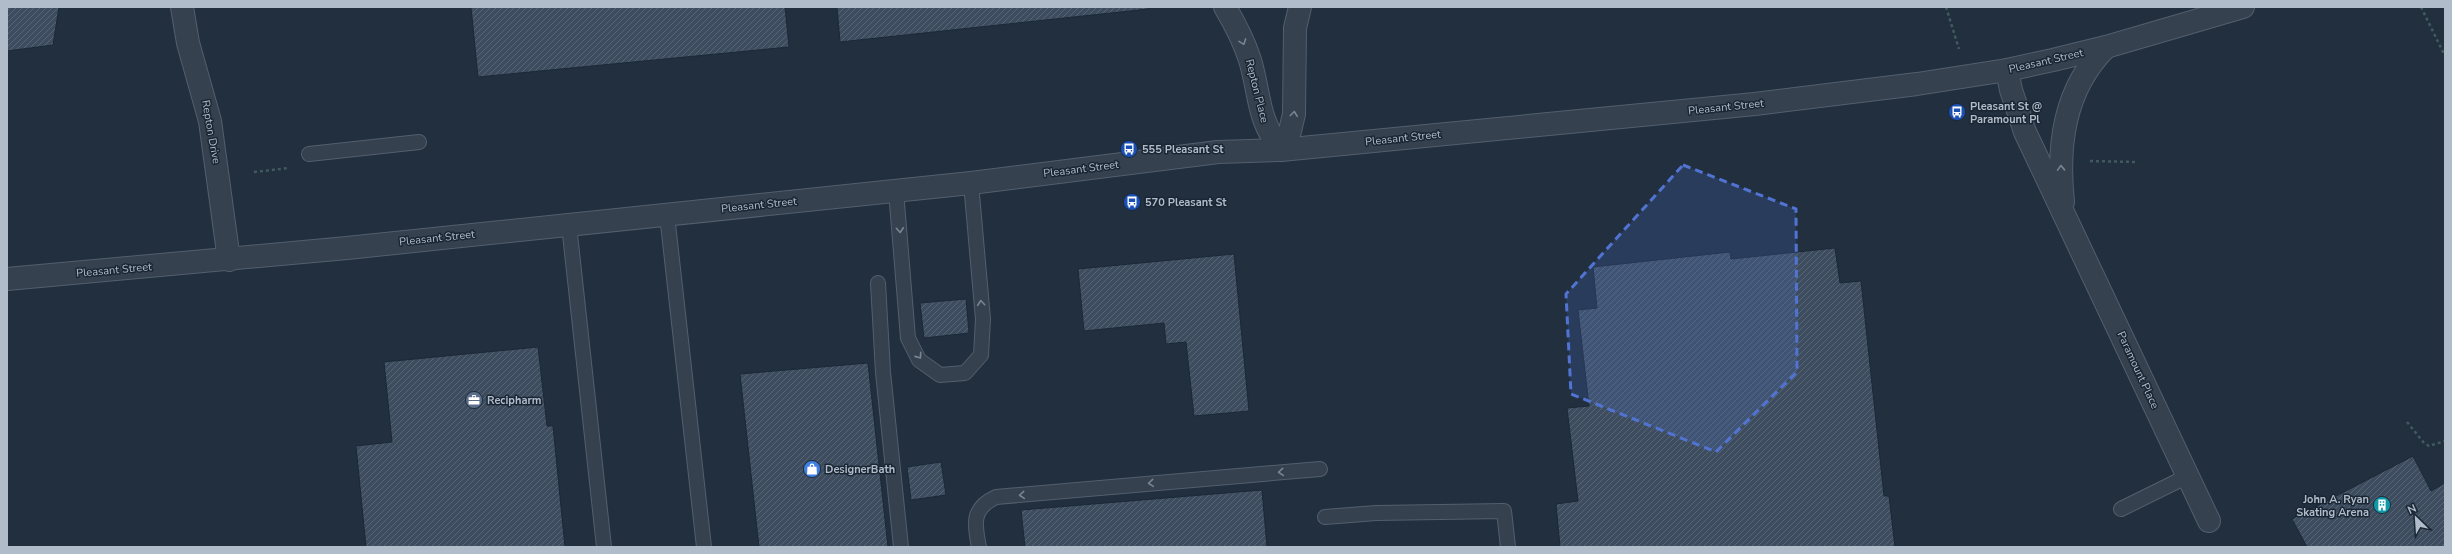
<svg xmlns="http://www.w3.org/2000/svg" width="2452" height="554" viewBox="0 0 2452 554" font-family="'Nunito Sans',sans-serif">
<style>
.building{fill:url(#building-hatch);stroke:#1c2836}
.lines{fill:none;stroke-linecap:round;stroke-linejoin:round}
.service-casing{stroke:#535f6d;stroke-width:16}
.minor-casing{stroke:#535f6d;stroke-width:24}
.tertiary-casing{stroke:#535f6d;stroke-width:24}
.path{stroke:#415b5d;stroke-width:2.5;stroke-dasharray:3 3;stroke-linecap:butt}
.service{stroke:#35414f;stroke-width:14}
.minor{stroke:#35414f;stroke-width:22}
.tertiary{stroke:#35414f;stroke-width:22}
.oneway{stroke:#798593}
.marked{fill:#5174d3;fill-opacity:0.2;stroke:#5174d3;stroke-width:3;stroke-dasharray:8 5;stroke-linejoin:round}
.labels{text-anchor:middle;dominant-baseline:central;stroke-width:3;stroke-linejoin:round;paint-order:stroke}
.street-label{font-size:11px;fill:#b1bcca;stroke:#1a2634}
.poi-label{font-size:11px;font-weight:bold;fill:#b1bcca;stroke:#1a2634;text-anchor:start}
</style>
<defs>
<pattern id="building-hatch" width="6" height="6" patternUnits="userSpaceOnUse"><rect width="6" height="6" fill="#3d4d5f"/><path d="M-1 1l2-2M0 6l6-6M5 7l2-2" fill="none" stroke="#576575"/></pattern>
</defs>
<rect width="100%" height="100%" fill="#212f3f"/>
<path class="building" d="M7,7H59L53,45L7,51Z
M471,7H785L789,47L478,77Z
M837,7H1148V9L840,42Z
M1835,248L1840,283L1861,281L1884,496H1889L1895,547H1560L1556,504L1578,501L1567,408L1589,406L1578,310L1597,308L1593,267L1730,252L1731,259Z
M1234,254L1249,411L1194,416L1186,342L1166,344L1164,323L1084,331L1078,269Z
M966,299L969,333L924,338L920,303Z
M538,347L547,426H553L565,547H366L356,446L392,442L384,362Z
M868,363L888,547H759L740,374Z
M2413,456L2431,491L2445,483V547H2307L2292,519Z
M941,462L946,495L911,500L907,467Z
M1262,490L1267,547H1025L1021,510Z"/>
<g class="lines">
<g class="service-casing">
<path id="service" d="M309,154L419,142
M896,191L908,338L919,360L940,375L965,373L981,355L983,319L971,183
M667,215L704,547
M569,225L604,547
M878,283L883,372L901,547
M2121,509L2188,476
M1325,517L1376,513L1504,511L1508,547
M979,547C974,523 972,508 996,497L1320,469"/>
</g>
<g class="minor-casing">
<path id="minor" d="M182,7L188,43L210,121L229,260
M1225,7C1235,24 1244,41 1250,60C1261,97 1256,116 1281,150L1290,131L1294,114L1295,28L1300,7
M2007,70L2011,90L2025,132L2209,521
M2063,202C2057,145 2064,89 2106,47"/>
</g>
<g class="tertiary-casing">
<path id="tertiary" d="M7,279L347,248L971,183L1218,152L1281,150L1755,104L1917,84L2007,70L2053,60L2106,47L2243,7"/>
</g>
<path class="path" d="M1946,7L1959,49
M2421,7L2445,56
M2090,161L2137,162
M254,172L289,168
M2407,422L2424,443L2429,446L2445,441"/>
<use href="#service" class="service"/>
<use href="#minor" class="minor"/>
<use href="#tertiary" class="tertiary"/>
</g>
<defs><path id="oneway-chevron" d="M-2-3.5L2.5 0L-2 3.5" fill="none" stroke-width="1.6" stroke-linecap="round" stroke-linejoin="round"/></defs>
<g class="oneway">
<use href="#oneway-chevron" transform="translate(1243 42) rotate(70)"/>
<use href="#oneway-chevron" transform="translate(1294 114) rotate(-83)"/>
<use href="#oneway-chevron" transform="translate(2061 168) rotate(-92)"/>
<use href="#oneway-chevron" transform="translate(900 230) rotate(86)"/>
<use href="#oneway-chevron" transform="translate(981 303) rotate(-95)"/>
<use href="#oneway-chevron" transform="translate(919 356) rotate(55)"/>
<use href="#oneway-chevron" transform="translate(1281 472) rotate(175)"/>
<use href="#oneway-chevron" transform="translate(1151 483) rotate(175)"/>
<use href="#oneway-chevron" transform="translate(1022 495) rotate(175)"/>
</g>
<path class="marked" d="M1683,165L1796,209L1797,372L1716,452L1571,394L1566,294Z"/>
<defs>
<g id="bus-disc" transform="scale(0.9)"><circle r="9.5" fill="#1a4fb4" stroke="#1a2634"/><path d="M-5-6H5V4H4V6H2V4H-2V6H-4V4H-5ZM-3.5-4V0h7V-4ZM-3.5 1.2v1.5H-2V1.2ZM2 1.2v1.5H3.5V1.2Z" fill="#fff"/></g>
<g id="office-disc" transform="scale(0.9)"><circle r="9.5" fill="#5c6f8a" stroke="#1a2634"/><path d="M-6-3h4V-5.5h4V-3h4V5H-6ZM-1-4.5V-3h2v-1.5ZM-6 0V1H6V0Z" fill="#fff"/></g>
<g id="shop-disc" transform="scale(0.9)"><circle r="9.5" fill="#3f7fe0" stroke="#1a2634"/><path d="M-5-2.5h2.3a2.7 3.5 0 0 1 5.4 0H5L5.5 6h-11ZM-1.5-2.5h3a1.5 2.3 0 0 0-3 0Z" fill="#fff"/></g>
<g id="building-disc" transform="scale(0.9)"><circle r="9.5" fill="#0f9aa8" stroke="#1a2634"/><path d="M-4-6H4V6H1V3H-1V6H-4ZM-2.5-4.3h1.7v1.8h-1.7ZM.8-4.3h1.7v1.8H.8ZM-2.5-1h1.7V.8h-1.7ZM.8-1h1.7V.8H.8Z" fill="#fff"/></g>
</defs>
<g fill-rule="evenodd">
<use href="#bus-disc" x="1957" y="112"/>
<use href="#bus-disc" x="1129" y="149"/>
<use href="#bus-disc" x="1132" y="202"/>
<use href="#office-disc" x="474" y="400"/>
<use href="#shop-disc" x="812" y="469"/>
<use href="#building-disc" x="2382" y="505"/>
</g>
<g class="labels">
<g class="street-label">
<text transform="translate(2046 61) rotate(-13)">Pleasant Street</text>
<text transform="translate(1257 91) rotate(76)">Repton Place</text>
<text transform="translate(1726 107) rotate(-6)">Pleasant Street</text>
<text transform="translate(211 132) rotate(80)">Repton Drive</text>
<text transform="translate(1403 138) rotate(-6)">Pleasant Street</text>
<text transform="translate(1081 169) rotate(-7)">Pleasant Street</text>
<text transform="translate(759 205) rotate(-6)">Pleasant Street</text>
<text transform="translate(437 238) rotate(-6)">Pleasant Street</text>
<text transform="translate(114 270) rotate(-5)">Pleasant Street</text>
<text transform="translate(2138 370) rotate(65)">Paramount Place</text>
</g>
<g class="poi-label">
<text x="1970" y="106">Pleasant St @<tspan x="1970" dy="13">Paramount Pl</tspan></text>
<text x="1142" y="149">555 Pleasant St</text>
<text x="1145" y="202">570 Pleasant St</text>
<text x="487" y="400">Recipharm</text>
<text x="825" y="469">DesignerBath</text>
<text x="2369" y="499" text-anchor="end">John A. Ryan<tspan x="2369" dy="13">Skating Arena</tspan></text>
</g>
</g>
<rect width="2452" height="554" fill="none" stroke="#b1bcca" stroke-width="16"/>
<g transform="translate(2416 518) rotate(335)" stroke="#1a2634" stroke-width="3" paint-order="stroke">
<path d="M0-3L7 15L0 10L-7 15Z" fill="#b1bcca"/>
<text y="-6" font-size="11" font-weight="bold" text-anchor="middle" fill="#b1bcca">N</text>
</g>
</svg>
